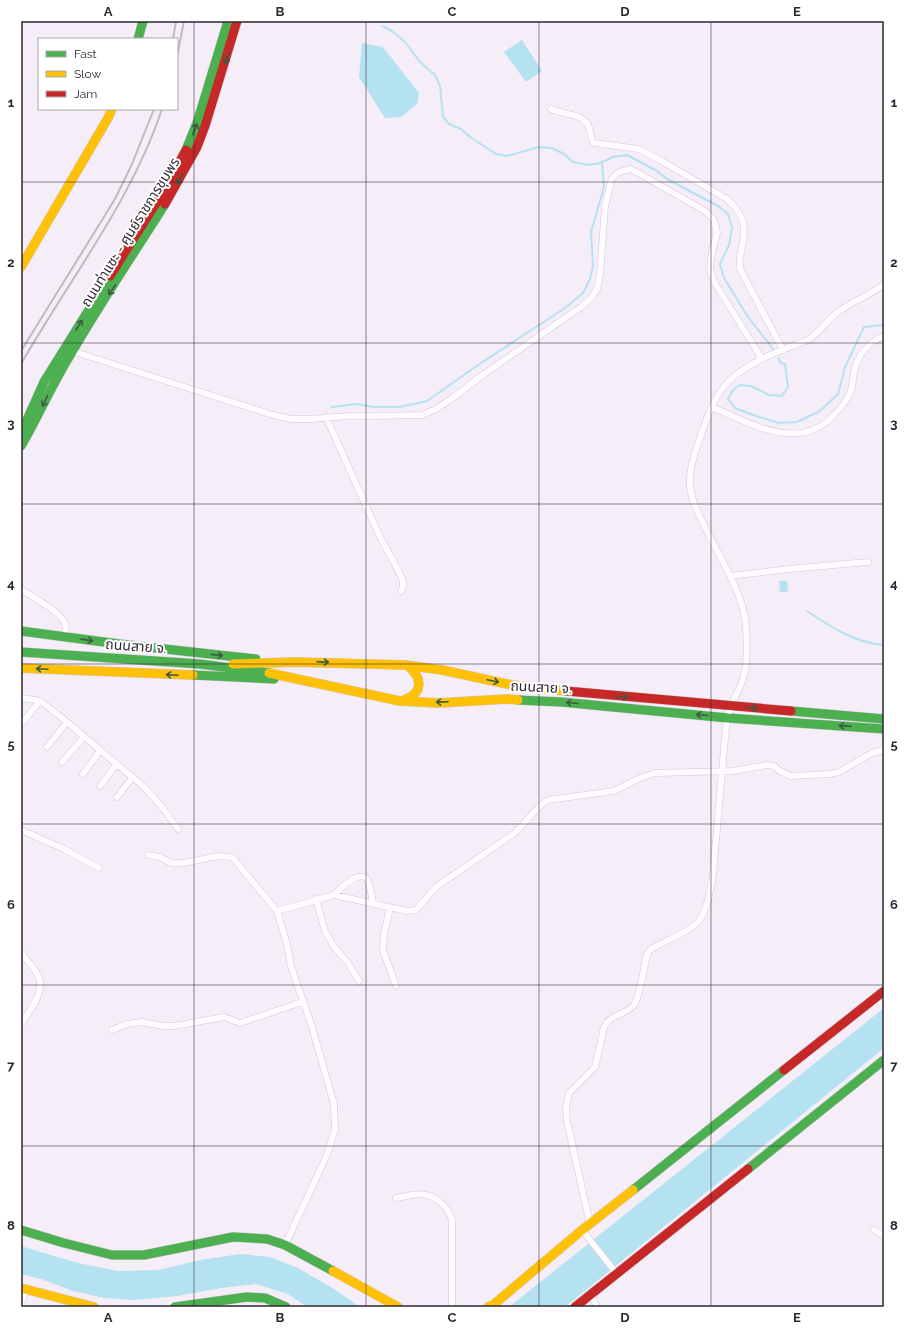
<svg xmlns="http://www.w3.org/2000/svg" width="905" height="1328" viewBox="0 0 905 1328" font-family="Raleway,'Noto Sans Thai',sans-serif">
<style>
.water{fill:#b5e2f1}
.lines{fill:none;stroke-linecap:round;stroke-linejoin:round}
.stream{stroke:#b5e2f1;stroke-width:2}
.street-casing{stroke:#d0c9d3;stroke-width:7}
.fast-casing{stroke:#d0c9d3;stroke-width:10}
.slow-casing{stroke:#d0c9d3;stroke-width:10}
.jam-casing{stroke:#d0c9d3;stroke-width:10}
.street{stroke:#fefcfe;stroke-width:6}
.fast{stroke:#4caf50;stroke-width:9}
.slow{stroke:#ffc107;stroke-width:9}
.jam{stroke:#c62828;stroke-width:9}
.rail{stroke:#bebcbe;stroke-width:2}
.oneway{stroke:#3a5d3d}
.grid{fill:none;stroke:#2e2731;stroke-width:1;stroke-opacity:0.55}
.labels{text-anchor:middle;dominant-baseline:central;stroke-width:4;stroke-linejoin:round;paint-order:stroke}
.street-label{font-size:14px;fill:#2e2731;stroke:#fff}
.neatline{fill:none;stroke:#2e2731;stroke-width:1.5}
.grid-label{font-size:13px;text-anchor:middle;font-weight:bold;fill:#2e2731}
</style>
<rect width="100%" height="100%" fill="#f5edf8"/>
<path class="water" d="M522,40L542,71L526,82L504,52Z
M362,43L383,47L419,93L417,104L401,117L385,118L359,77Z
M779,581H787L788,592H780Z
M884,1008V1048L565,1307H509Z
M21,1246L78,1263L118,1271L159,1270L200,1260L240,1254L270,1257L298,1268L334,1289L360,1307H307L288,1294L256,1284L221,1288L177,1296L133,1300L104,1298L73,1291L41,1279L21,1274Z"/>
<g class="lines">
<path class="stream" d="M382,26L392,31L405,42L421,63L435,75L440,86L443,117L449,124L461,129L470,137L496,154L507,156L539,147L552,148L564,154L573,162L588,165L600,163L613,157L627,155L657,171L667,179L718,206L728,214L732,228L729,245L720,264L724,278L748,317L773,349
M778,358L781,363L785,364L788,387L782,396L769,395L751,386L740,385L733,390L728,399L735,408L753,415L779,423L797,422L820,411L838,394L845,367L864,327L884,325
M331,407L357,404L374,407H400L427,401L478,365L565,308L583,293L590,279L593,266L591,232L604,187L602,162
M807,611C831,627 855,643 884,645"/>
<g class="street-casing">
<path id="street" d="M551,109C563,115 581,113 588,125C591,131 590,138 594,143L639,149L660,160L727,199C747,218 746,227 741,252C739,259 739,264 741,271L783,350
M72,351L273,415L291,419H310L349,416H370L422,415L436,409L454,397L484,374L581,307L591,298L597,289L600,275L605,206L612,178L619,172L631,169L705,211L714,220L717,233L712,252L710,268L713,280L762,359
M712,407C749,423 799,453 834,415C841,408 848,400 851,390C853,384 853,378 854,372C857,356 869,341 884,336
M326,417L381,539L398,570L403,581V587L401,591
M730,576L789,569L868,562
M21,590C31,595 63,614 65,624C66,628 66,633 65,637
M21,698L36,700L43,703L67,722L144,787L162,807L178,829
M21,724L40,701
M47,747L67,722
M62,762L84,737
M83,774L100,751
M100,786L116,765
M117,797L132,778
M21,830L64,849L99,868
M148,855C152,856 157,856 160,857C164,859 168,862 172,863C190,866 215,851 233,858L277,911L287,944L291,966L312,1027L334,1104L335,1129L327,1155L285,1245
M334,895C340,889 357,871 366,878C370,882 372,898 373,903
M316,899L325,931L335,948L348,963L359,981
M390,908L384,934L383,950L396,986
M277,911L334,895L407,911L416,910L436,887L516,832C526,822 536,807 548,800L614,791L640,778L655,773L733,771L767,765L774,766L780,771L791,776L830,774L839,772L872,753L884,750
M21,952C26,960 36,969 39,978C44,994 29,1012 21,1024
M112,1030L127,1024L142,1022L163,1026H174L224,1017L240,1023L302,1002
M396,1198C413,1195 424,1190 439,1201C445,1206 450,1212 452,1220V1307
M590,1224L567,1121L566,1107L569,1093L595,1067L597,1059L604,1027C610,1014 626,1015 634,1005C640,997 644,966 647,954L651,949C663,942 686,933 696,924C707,915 711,888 713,874L726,727C728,720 728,712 731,706C735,696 741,687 744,676C748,660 747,641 746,625C741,581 707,541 693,500C686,481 692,460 699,441C705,423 711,404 722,389C739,365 781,350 808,340C820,332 827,320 838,312C852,301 870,296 884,284
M582,1230L617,1274
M874,1230L884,1236
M591,1294L597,1307
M21,1304L26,1289"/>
</g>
<g class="fast-casing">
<path id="fast" d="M138,39L143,21
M186,150L197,123L228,21
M21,433L44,382L110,276
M21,446C39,415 53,382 72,352C101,302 134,253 165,204
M21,631L119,644L256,659
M21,652L200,664L269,673
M193,675L274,679
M518,700L561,702L728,718L884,729
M791,711L884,719
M748,1169L884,1060
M633,1190L784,1070
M21,1230L64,1243L112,1255H144L233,1237L267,1239L285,1245L333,1271
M175,1307L247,1297L265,1298L286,1307"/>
</g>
<g class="slow-casing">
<path id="slow" d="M21,267L108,118L112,109
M233,664L295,662L405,665L442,670L512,685L566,691
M21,668L193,675
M269,673L400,701L438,703L507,699L518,700
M404,700C423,693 423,678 408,666
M333,1271L398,1307
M21,1288L94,1307
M488,1307L493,1305L582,1230L633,1190"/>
</g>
<g class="jam-casing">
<path id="jam" d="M165,204L197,147L205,126L237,21
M110,276L165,189L186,150
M566,691L791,711
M784,1070L884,991
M575,1307L748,1169"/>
</g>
<use href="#street" class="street"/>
<use href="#fast" class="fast"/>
<use href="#slow" class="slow"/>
<use href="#jam" class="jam"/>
<path class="rail" d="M173,39L176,21
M177,57L184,21
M21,351L115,199L132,164L154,109
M21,364C69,280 131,202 162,109"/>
</g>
<defs><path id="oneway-shaft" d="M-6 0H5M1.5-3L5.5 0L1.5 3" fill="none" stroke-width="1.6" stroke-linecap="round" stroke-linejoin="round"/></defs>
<g class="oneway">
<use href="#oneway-shaft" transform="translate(227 58) rotate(107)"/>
<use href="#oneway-shaft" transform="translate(195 129) rotate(-69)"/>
<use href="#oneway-shaft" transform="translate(180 179) rotate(118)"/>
<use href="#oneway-shaft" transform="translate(112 290) rotate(123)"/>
<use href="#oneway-shaft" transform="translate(79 325) rotate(-58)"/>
<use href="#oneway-shaft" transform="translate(45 401) rotate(116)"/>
<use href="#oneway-shaft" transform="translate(87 640) rotate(8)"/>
<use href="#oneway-shaft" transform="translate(217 655) rotate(6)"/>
<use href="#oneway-shaft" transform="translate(323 662) rotate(2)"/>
<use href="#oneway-shaft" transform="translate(42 669) rotate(-177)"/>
<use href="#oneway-shaft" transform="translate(172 675) rotate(-177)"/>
<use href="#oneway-shaft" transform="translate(493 681) rotate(12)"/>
<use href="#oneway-shaft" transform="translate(622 697) rotate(5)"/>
<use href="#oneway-shaft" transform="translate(442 702) rotate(178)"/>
<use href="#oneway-shaft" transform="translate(572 703) rotate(-175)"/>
<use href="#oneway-shaft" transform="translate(752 708) rotate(5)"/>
<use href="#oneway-shaft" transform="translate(702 715) rotate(-175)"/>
<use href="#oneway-shaft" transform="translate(845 726) rotate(-176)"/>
</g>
<path class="grid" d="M194,21V1307M366,21V1307M539,21V1307M711,21V1307M21,182H884M21,343H884M21,504H884M21,664H884M21,824H884M21,985H884M21,1146H884"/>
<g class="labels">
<g class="street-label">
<text transform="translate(130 232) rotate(-58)">ถนนท่าแซะ - ศูนย์ราชการชุมพร</text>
<text transform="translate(136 646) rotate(4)">ถนนสาย จ.</text>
<text transform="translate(541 687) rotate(3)">ถนนสาย จ.</text>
</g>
</g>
<rect width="905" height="1328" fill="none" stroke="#ffffff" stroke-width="44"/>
<rect x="38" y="38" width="140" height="72" fill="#ffffff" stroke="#aba9ad"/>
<rect x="46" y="51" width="20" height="6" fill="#4caf50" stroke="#aba9ad"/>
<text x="74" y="58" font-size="12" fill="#2e2731">Fast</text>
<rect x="46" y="71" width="20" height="6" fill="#ffc107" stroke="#aba9ad"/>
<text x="74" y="78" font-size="12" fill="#2e2731">Slow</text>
<rect x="46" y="91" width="20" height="6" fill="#c62828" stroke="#aba9ad"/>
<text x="74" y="98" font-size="12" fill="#2e2731">Jam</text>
<rect x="22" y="22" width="861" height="1284" class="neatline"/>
<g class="grid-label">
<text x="108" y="16">A</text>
<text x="280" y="16">B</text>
<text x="452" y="16">C</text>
<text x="625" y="16">D</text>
<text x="797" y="16">E</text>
<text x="11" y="107">1</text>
<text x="894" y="107">1</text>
<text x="11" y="267">2</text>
<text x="894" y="267">2</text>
<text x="11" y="428">3</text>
<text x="894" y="428">3</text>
<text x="11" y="588">4</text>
<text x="894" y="588">4</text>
<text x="11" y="749">5</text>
<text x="894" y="749">5</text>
<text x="11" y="909">6</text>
<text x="894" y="909">6</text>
<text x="11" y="1070">7</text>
<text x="894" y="1070">7</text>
<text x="11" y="1230">8</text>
<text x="894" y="1230">8</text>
<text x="108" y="1322">A</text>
<text x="280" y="1322">B</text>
<text x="452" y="1322">C</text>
<text x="625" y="1322">D</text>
<text x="797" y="1322">E</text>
</g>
</svg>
